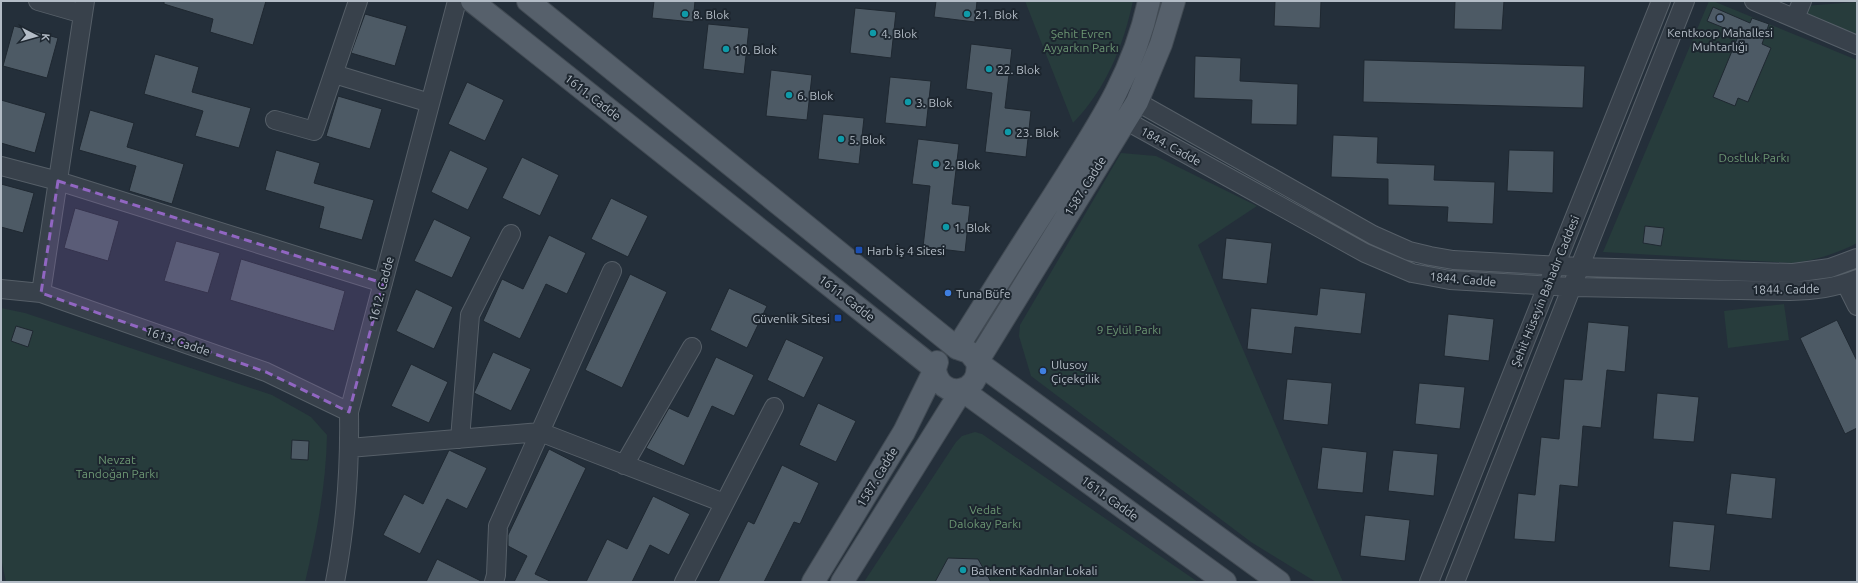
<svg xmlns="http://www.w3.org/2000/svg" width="1858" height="583" viewBox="0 0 1858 583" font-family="Ubuntu,sans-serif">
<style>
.green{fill:#273c3c}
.building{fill:#4d5a65;stroke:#1f2831}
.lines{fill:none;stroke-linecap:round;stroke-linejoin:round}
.minor-casing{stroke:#565f68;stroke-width:20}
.major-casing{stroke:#414a53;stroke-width:24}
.minor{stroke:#38414b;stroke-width:18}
.major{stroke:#56606b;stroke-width:22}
.marked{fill:#9166c2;fill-opacity:0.2;stroke:#9166c2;stroke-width:3;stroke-dasharray:8 5;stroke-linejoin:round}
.culture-dot{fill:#0f9aa8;stroke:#1d262f;stroke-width:1.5}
.service-dot{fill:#5c6f8a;stroke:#1d262f;stroke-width:1.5}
.transit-dot{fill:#1a4fb4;stroke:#1d262f;stroke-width:1.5}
.shop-dot{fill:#3f7fe0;stroke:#1d262f;stroke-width:1.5}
.labels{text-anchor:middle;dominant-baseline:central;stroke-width:4;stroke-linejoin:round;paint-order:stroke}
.poi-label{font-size:12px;fill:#b3bcc6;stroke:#1d262f;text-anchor:start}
.park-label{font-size:12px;fill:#6c9673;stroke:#1d262f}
.street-label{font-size:12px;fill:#b3bcc6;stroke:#1d262f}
</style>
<rect width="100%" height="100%" fill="#242f3a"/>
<path class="green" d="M1025,1H1133C1123,47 1106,89 1073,123Z
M1709,1H1713L1857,60V243C1836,254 1816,260 1793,263L1603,252Z
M1857,2V34L1801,12L1803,6Z
M1121,153L1156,156L1257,206L1198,245L1343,582H1316L1251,542L1031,376L1019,336L1020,325Z
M1784,304L1789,340L1728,348L1724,311Z
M1,308L25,313L272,395L311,417L327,435C326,485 317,533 305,582H6L1,558Z
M975,432L982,434L1198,582H864L956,442L962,436Z"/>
<path class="building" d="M164,1H266L253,45L210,32L213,19L164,4Z
M654,1H695L693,22L652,18Z
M936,1H977L975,22L934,17Z
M1275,1H1321L1320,28L1274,26Z
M1455,1H1504L1502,30L1454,29Z
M1713,7L1750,23L1752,18L1769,24L1762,44L1771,48L1748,102L1738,98L1735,106L1713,97L1739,34L1707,21Z
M855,8L896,12L891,58L850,53Z
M365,14L407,26L395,66L351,53Z
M708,24L749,28L744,74L703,69Z
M14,26L58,38L47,78L3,66Z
M971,44L1012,49L1005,108L1031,111L1026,157L985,152L992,93L966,89Z
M155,54L199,67L192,92L251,108L239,148L195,136L203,111L144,94Z
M1195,56L1241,58L1240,81L1298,84L1297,125L1251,124L1252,100L1194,98Z
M1364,60L1585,66L1583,108L1363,102Z
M771,70L812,75L807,120L766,116Z
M890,77L931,81L926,127L885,123Z
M467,82L504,100L485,141L448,124Z
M338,96L382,109L370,149L326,136Z
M1,100L46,113L35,153L1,143Z
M90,110L134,123L127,147L184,164L172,204L129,191L136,166L79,150Z
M823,114L864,118L859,164L818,159Z
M1333,135L1378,137L1377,163L1435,165L1434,180L1495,182L1493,224L1447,222L1448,207L1388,205V179L1331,177Z
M918,139L959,144L952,204L970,206L965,252L923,247L930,186L912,184Z
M276,150L320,163L314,183L374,200L362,240L319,228L324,207L265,190Z
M450,150L488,168L468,210L431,192Z
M1509,150L1554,151L1553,193L1507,191Z
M522,157L559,175L540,216L502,198Z
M1,184L34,193L23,233L1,227Z
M611,198L648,216L628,257L591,239Z
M75,208L119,221L108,261L64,248Z
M434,219L471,237L452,278L414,261Z
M1645,226L1664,228L1661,246L1643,243Z
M549,235L586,253L567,294L546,284L520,339L483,321L502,279L523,289Z
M1226,238L1272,243L1267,284L1222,279Z
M176,241L220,253L208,293L164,281Z
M241,259L345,291L334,331L230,300Z
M630,274L667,292L622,388L585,370Z
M729,288L767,306L747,348L710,330Z
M1320,288L1366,293L1361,334L1295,327L1292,354L1247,349L1251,308L1317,315Z
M416,289L453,307L434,349L396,331Z
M1448,314L1494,319L1489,361L1444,356Z
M1837,320L1857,361V428L1845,434L1800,338Z
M1588,322L1629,326L1625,372L1607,370L1601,428L1583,426L1578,487L1560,485L1555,542L1514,539L1518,493L1535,495L1541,437L1559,439L1564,379L1582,380Z
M16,326L33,331L28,347L11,341Z
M786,339L824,357L804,398L767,380Z
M493,352L531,369L511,411L474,393Z
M716,357L754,375L734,416L712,406L684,466L646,448L669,408L688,417Z
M411,364L448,382L429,423L391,406Z
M1287,379L1332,383L1328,425L1283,420Z
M1419,383L1465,387L1460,429L1415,424Z
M1657,393L1699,397L1694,442L1653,439Z
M818,403L856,421L836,462L799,445Z
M292,440L309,441L308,460L291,459Z
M1322,447L1367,452L1363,493L1317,489Z
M549,449L586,468L535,574L552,582H514L527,556L508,546V535Z
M449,450L487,468L467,509L447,499L420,554L383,535L404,494L423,504Z
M1393,450L1438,454L1434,496L1388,491Z
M782,465L819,483L800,524L794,522L764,582H718L748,521L754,524Z
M1731,473L1776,478L1772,519L1726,514Z
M653,496L690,514L669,555L650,545L632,582H586L607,539L627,549Z
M1365,515L1410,520L1405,561L1360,556Z
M1673,521L1715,525L1710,571L1669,567Z
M948,558L978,559L991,582H935Z
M437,559L483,582H426Z"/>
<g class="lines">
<g class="minor-casing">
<path id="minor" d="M38,1L83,14
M1754,1L1857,45
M1795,18L1802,1
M334,74L430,103
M1118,91L1373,235L1409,251L1430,256L1453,260L1580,267L1793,273L1830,268L1857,258
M1114,114L1365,253L1412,273L1450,280L1572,287L1790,291C1814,290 1835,288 1857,279
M275,120L314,131L358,1
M1,166L58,181L383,283
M1846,284L1857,306
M1,289L41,293L266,372L349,412
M41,293L85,1
M460,439L470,315L511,234
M349,448L540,432L724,503
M624,465L692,347
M335,582C346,525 350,470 349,412L457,1
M494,582L496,575L498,526L612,271
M684,582L774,407
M1429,582L1661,1
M1455,582L1685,1"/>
</g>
<g class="major-casing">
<path id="major" d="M472,1L935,369C939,401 983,395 977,362
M528,1L957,348L969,352L977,362L1279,582
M957,348C988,299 1019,249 1051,200C1093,133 1132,80 1149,1
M977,362L1137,102L1161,44L1174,1
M962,390L1225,582
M813,582L904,432L935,369L937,362
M842,582L962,390"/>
</g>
<use href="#minor" class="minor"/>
<use href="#major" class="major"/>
</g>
<path class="marked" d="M58,181L383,283L349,412L266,372L41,293Z"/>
<g class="culture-dot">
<circle cx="685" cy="14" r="4"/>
<circle cx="967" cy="14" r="4"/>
<circle cx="873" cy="33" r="4"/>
<circle cx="726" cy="49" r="4"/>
<circle cx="989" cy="69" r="4"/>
<circle cx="789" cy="95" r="4"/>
<circle cx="908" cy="102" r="4"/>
<circle cx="1008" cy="132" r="4"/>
<circle cx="841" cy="139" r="4"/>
<circle cx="936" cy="164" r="4"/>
<circle cx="946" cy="227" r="4"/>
<circle cx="963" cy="570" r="4"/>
</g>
<circle class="service-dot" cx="1720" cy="18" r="4"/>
<g class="transit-dot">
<rect x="855" y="246" width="8" height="8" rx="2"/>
<rect x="834" y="314" width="8" height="8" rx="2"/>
</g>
<g class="shop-dot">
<circle cx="948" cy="293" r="4"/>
<circle cx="1043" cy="371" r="4"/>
</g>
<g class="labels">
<g class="poi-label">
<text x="693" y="14">8. Blok</text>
<text x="975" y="14">21. Blok</text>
<text x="1720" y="32" text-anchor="middle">Kentkoop Mahallesi<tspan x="1720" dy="14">Muhtarlığı</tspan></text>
<text x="881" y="33">4. Blok</text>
<text x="734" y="49">10. Blok</text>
<text x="997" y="69">22. Blok</text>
<text x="797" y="95">6. Blok</text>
<text x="916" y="102">3. Blok</text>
<text x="1016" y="132">23. Blok</text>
<text x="849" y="139">5. Blok</text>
<text x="944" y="164">2. Blok</text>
<text x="954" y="227">1. Blok</text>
<text x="867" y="250">Harb İş 4 Sitesi</text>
<text x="956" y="293">Tuna Büfe</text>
<text x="830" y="318" text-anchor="end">Güvenlik Sitesi</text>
<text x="1051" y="364">Ulusoy<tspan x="1051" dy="14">Çiçekçilik</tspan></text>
<text x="971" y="570">Batıkent Kadınlar Lokali</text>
</g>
<g class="park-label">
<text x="1081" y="33">Şehit Evren<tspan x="1081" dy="14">Ayyarkın Parkı</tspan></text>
<text x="1754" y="157">Dostluk Parkı</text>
<text x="1129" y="329">9 Eylül Parkı</text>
<text x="117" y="459">Nevzat<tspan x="117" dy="14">Tandoğan Parkı</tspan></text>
<text x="985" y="509">Vedat<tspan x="985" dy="14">Dalokay Parkı</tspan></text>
</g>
<g class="street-label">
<text transform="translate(593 97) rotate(38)">1611. Cadde</text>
<text transform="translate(1171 146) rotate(29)">1844. Cadde</text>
<text transform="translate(1085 186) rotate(-58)">1587. Cadde</text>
<text transform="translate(1463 279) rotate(5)">1844. Cadde</text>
<text transform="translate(381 289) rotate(-75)">1612. Cadde</text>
<text transform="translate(1786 289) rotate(-1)">1844. Cadde</text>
<text transform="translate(1545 291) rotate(-68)">Şehit Hüseyin Bahadır Caddesi</text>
<text transform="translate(847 298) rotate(38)">1611. Cadde</text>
<text transform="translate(178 341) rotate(19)">1613. Cadde</text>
<text transform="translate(877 477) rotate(-59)">1587. Cadde</text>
<text transform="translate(1110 498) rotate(36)">1611. Cadde</text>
</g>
</g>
<rect width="1858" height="583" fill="none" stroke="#b3bcc6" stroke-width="4"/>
<g transform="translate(36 36) rotate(96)" stroke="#1d262f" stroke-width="3" paint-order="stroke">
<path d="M0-3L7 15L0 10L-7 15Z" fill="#b3bcc6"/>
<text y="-6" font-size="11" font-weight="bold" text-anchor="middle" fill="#b3bcc6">K</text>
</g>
</svg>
